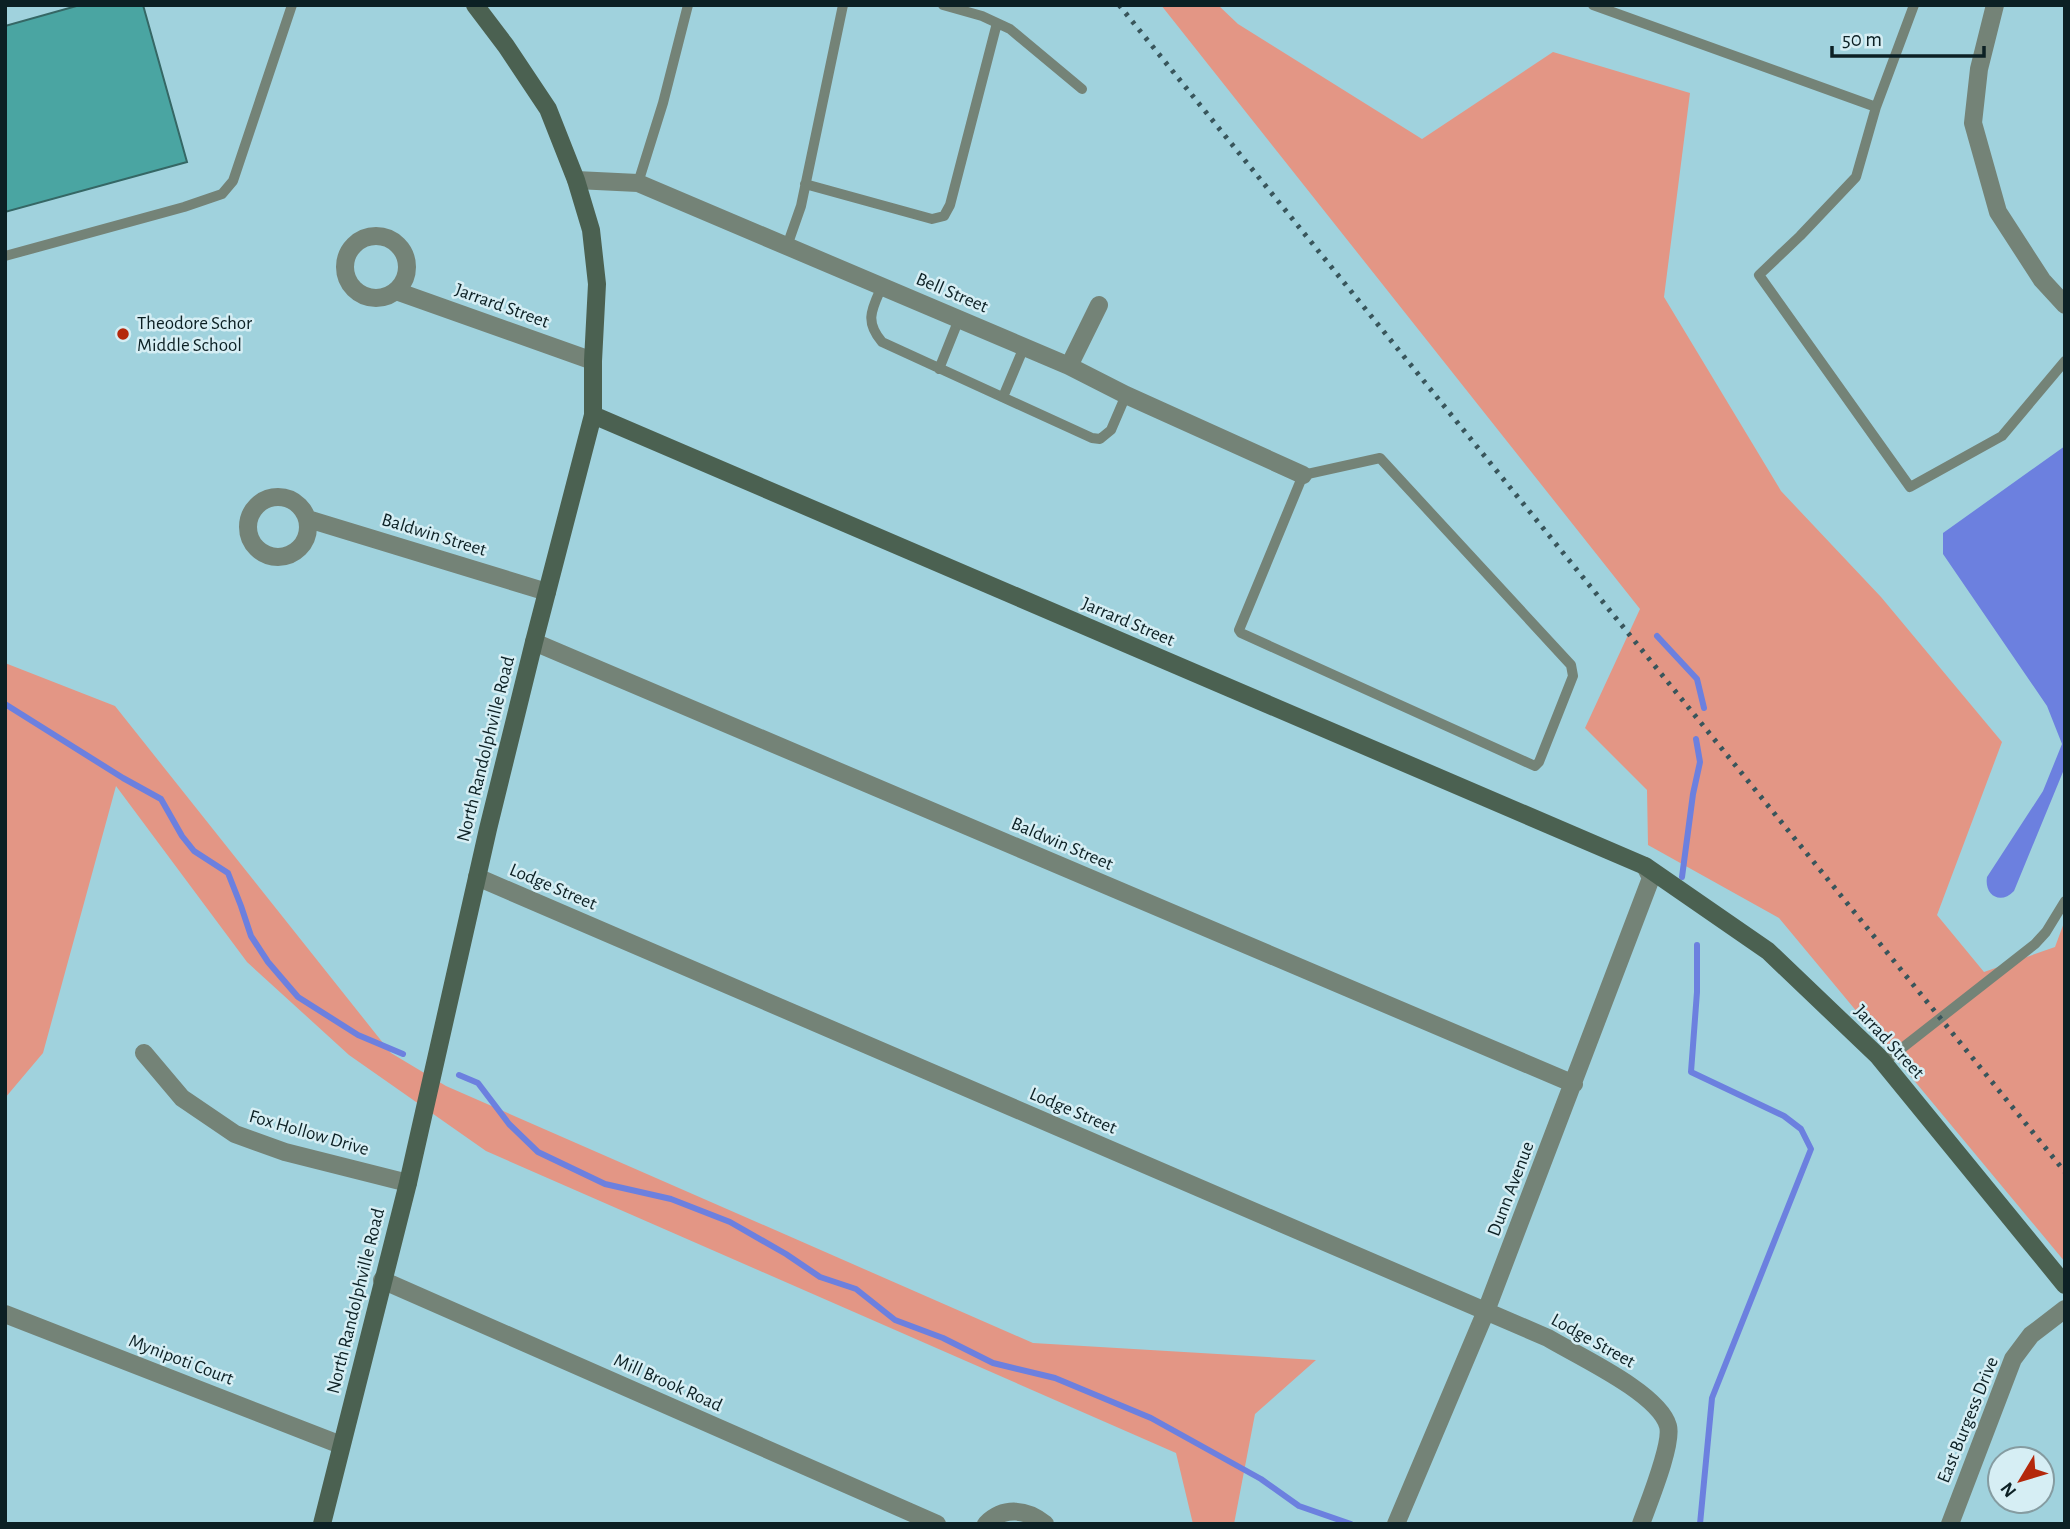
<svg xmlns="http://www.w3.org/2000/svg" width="2070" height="1529" viewBox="0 0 2070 1529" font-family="'Alegreya Sans',sans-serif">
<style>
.green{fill:#e39685}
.water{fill:#6c80df}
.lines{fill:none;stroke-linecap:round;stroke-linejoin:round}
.stream{stroke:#6c80df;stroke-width:6}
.building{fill:#4aa5a2;stroke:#356765;stroke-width:2}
.lane{stroke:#748377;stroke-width:10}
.street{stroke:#748377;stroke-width:18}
.secondary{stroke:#4b6151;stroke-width:18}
.rail{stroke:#38555b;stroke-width:5;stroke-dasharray:3.5 7;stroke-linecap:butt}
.poi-dot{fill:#b4280b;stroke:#d6eef4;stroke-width:2.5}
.labels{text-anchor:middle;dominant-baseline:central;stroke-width:5;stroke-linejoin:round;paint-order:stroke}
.street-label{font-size:19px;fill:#0c2024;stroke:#d6eef4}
.poi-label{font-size:19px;fill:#0c2024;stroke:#d6eef4;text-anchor:start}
</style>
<rect width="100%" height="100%" fill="#a0d2dd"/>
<path class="green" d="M1161,5H1218L1238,24L1422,139L1553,52L1690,93L1664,297L1781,491L1881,597L2002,742L1937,915L1984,972L2055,947L2065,920V1262L1779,918L1648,845L1647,790L1585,728L1640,609Z
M5,663L115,706L391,1053L446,1086L1033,1343L1316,1360L1255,1414L1234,1524H1193L1176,1453L486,1151L349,1055L247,962L116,786L43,1053L5,1098Z"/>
<path class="water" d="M2065,446V767L2014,891C2001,905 1984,896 1987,877L2043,791L2062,744L2047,706L1943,554V533Z"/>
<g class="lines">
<path class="stream" d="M1657,636L1697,679L1704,708
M5,704L123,778L161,799L182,836L194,851L228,873L241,906L251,936L268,962L298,997L358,1035L403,1054
M1682,877L1693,794L1700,762L1696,739
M1697,945V992L1691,1072L1784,1116L1801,1129L1811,1149L1712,1398L1700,1524
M459,1075L478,1083L509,1124L538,1152L605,1184L671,1199L730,1222L786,1254L820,1277L856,1289L895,1320L943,1338L993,1363L1055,1378L1151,1418L1261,1479L1299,1506L1351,1524"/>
</g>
<path class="building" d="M80,5H143L187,162L5,212V26Z"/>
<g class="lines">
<path class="lane" d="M943,5L982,16L1010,29L1082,89
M1593,5L1876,107L1914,5
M1876,107L1856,177L1800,236L1759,275L1910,487L2002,436L2065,361
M638,183L663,103L688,5
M805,184L932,219L944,216L950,205L997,23
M787,246L801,206L843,5
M5,256L184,207L222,194L233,181L292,5
M882,286C872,309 864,321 882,342L1092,438L1100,439L1111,430L1126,395
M939,369L959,319
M1003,397L1024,347
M1380,458L1571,665L1573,676L1539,762L1535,766L1241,633L1239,630L1303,475Z
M1883,1063L2035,944L2046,932L2065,901"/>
<path class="street" d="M1995,5L1979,69L1973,123L1998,212L2042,280L2065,305
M576,180L638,183L1069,366L1126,395L1303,475
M345 267a31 31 0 1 1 62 0a31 31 0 1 1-62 0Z
M396,291L593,361
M1069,366L1099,305
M248 527a30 30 0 1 1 60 0a30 30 0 1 1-60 0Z
M308,519L547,592
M534,642L1574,1084
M477,877L1548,1338C1578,1356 1659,1393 1668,1426C1673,1444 1648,1504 1641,1524
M144,1053L182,1098L235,1134L285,1152L408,1183
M382,1280L937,1524
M5,1314L341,1445
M986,1524C1004,1506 1027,1509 1045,1524
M1396,1524L1486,1311L1651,878L1645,866
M1950,1524L2013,1359L2031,1335L2065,1309"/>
<path class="secondary" d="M593,415L1645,866L1768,951L1878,1056L2065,1285
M322,1524L408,1183L488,829L534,642L593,415V361L597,284L591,230L576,180L548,109L506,46L475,5"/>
<path class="rail" d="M1119,5L2065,1172"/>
</g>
<circle class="poi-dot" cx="123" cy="334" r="7"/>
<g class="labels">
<g class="street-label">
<text transform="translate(952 293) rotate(23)">Bell Street</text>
<text transform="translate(502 306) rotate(20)">Jarrard Street</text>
<text transform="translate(434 535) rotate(17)">Baldwin Street</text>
<text transform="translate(1128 622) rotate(23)">Jarrard Street</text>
<text transform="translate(486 749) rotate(-76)">North Randolphville Road</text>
<text transform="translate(1062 844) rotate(23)">Baldwin Street</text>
<text transform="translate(553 887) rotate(23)">Lodge Street</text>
<text transform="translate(1889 1042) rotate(47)">Jarrad Street</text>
<text transform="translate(1073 1111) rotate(23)">Lodge Street</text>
<text transform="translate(309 1133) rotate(16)">Fox Hollow Drive</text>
<text transform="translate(1511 1189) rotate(-69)">Dunn Avenue</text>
<text transform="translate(356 1301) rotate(-76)">North Randolphville Road</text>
<text transform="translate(1593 1341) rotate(29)">Lodge Street</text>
<text transform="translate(181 1360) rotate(21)">Mynipoti Court</text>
<text transform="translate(668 1383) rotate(24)">Mill Brook Road</text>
<text transform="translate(1968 1420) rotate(-68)">East Burgess Drive</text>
</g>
<g class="poi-label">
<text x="137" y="323">Theodore Schor<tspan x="137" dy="22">Middle School</tspan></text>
</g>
</g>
<rect width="2070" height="1529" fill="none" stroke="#0c2024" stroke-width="14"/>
<g transform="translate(2021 1480) rotate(232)"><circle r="33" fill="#d6eef4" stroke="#859ca1" stroke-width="2"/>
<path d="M0-5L12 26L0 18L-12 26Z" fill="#b4280b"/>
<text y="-10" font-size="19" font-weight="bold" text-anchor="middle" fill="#0c2024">N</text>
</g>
<path d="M1832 46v10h152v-10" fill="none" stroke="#0c2024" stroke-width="3.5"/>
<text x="1842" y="46" font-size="21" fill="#0c2024" stroke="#d6eef4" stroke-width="5" paint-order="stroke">50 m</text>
</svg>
